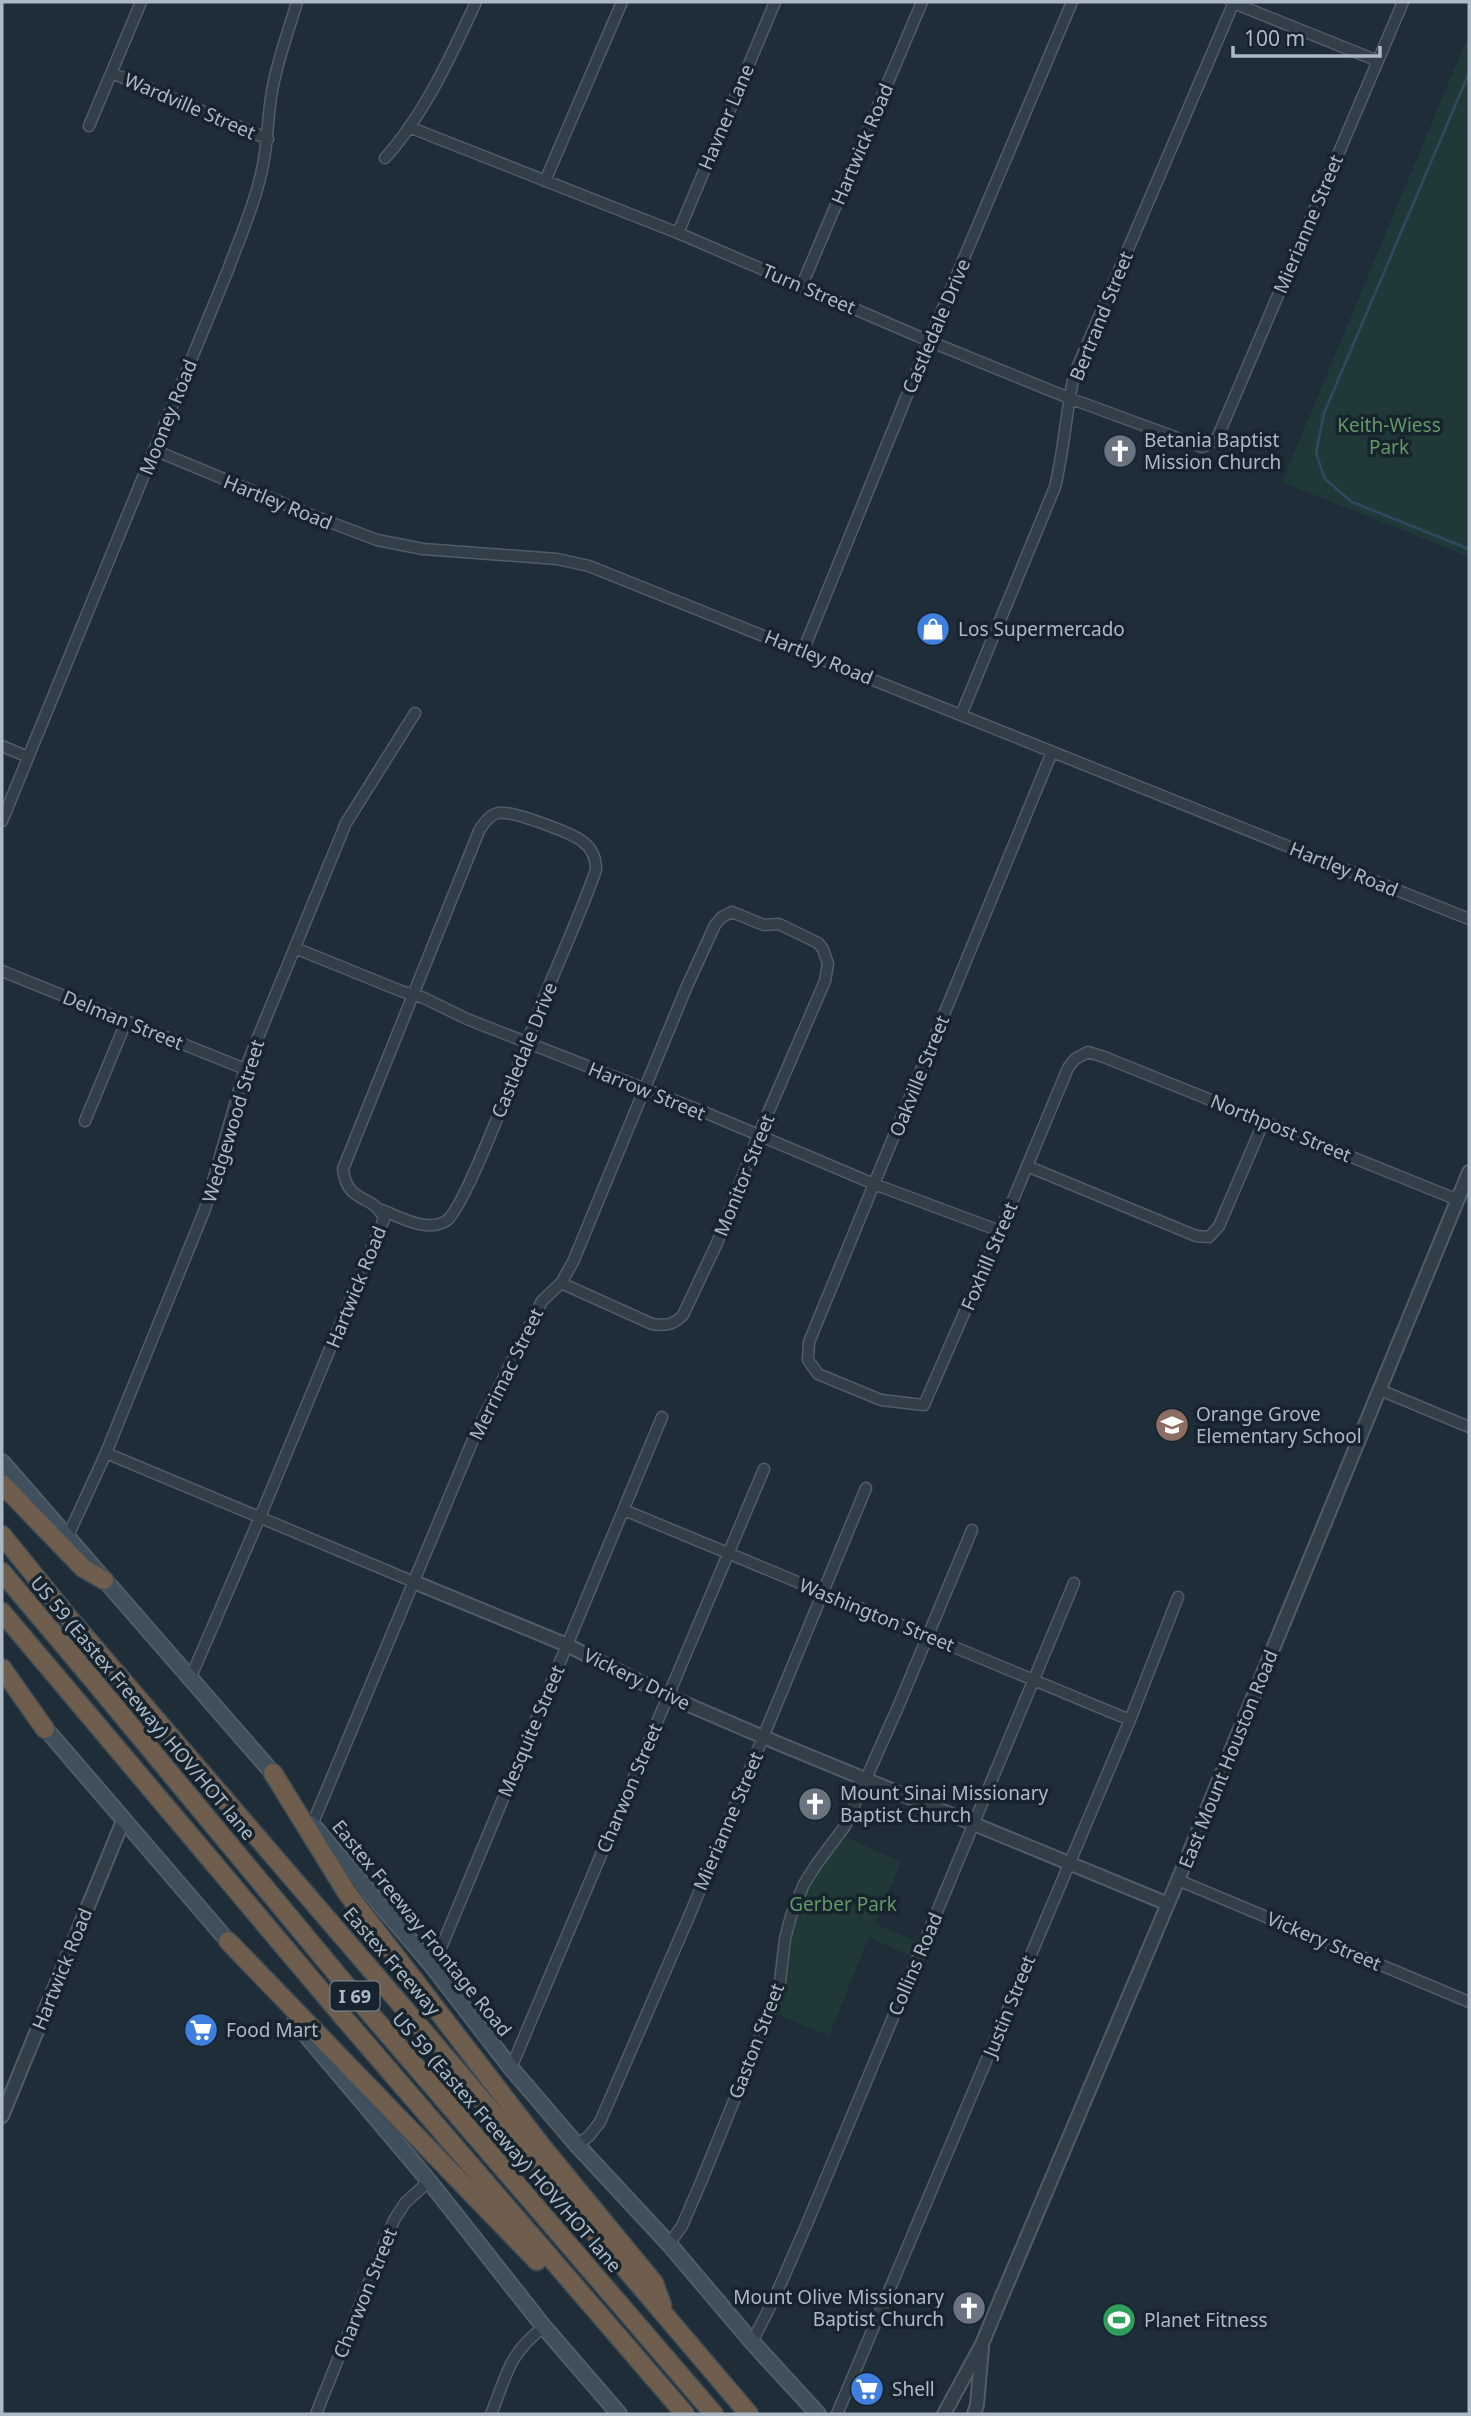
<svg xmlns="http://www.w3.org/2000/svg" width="1471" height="2416" viewBox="0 0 1471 2416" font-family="'Noto Sans',sans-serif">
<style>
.green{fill:#203938}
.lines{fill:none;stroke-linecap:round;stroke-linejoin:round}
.stream{stroke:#2f4a5f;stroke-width:2.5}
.minor-casing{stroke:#4f5d67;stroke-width:13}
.tertiary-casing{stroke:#4f5d67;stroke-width:16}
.secondary-casing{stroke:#4f5d67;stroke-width:18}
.motorway-casing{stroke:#3c4a53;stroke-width:21}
.minor{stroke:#323f49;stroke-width:10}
.tertiary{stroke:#323f49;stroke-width:12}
.secondary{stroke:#3f4f5c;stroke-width:14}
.motorway{stroke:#6f5d4e;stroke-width:18}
.labels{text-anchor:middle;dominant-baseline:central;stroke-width:7;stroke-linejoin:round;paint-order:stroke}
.shield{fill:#18242d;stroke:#808d98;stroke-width:2}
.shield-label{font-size:18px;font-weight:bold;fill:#acbac6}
.street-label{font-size:19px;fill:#acbac6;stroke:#18242d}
.park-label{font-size:19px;fill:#629766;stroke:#18242d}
.poi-label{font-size:19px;fill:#acbac6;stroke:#18242d;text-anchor:start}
</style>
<rect width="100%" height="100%" fill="#1e2d38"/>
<path class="green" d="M1469,34V557L1282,482Z
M846,1837L901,1862L875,1924L918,1942L912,1957L869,1937L829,2036L777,2014L785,1987L795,1920L809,1886L820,1866Z"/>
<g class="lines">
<path class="stream" d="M1469,73L1324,413L1316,453L1325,479L1352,502L1469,549"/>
<g class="minor-casing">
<path id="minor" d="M1231,2L1378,61
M112,73L268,139
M89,126L141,2
M409,127L678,233L929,341L1069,398L1202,447L1210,444L1218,436L1403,2
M385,158C424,115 452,54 476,2
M545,181L622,2
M678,233L775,2
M802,285L922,2
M154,450L311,515L377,540L423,549L557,559L589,566L1469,919
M803,651L929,341L1072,2
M961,715L1055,487C1064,450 1066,412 1074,375L1234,2
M2,746L28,757
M1052,752L809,1342L808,1360L818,1374L881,1400L924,1405L1000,1231L1068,1068L1075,1059L1088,1052L1104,1057L1458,1200
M2,821L228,270C239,239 254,207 261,174C267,151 267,129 270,105C274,70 287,36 297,2
M295,948L401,991L424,998L467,1019L704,1112L874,1184L1000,1231
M2,971L245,1069
M85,1121L126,1022
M1027,1166L1196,1236L1209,1237L1219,1226L1264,1121
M1380,1390L1469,1427
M106,1453L414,1582
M624,1510L1130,1720
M67,1538L106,1453L205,1209L245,1069L346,823L415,713
M190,1679L260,1517L384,1219C375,1193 347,1206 343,1169L479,831C483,824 489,815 498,813C512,810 571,833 582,841C592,848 596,858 596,870C581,912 563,952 546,993C532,1027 467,1208 446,1221C426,1233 401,1217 381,1210
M312,1825L475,1435L542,1301L561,1283L573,1262L687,986L715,925L722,917L732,912L764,925L779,924L818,943L823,949L828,964L825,981L758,1136L717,1243L683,1315C674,1325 665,1326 652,1324L561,1283
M1178,1880L1469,2002
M433,1967L662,1417
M511,2068L764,1469
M577,2145L589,2136L600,2122L690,1914L866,1488
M669,2244L682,2226L701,2182L774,2002L780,1982L785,1939L791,1916L804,1884L816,1865L845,1826L898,1707L972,1530
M752,2342L775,2297L806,2226L1074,1583
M316,2414L394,2220L405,2203L429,2181
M491,2414C507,2375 508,2354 544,2327
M837,2414L1130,1720L1178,1597"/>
</g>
<g class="tertiary-casing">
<path id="tertiary" d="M414,1582L567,1645L668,1696L763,1737L1168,1904
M2,2116L123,1821
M944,2414L982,2344L1002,2296L1178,1880L1469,1172
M974,2414L977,2405L982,2348"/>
</g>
<g class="secondary-casing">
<path id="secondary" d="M2,1462L278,1779
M39,1721L233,1947
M311,1823L433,1967L511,2068L577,2145L669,2244L752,2342L818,2414
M295,2022L429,2181L544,2327L619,2414"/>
</g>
<g class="motorway-casing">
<path id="motorway" d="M2,1484L83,1568L104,1580
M2,1535L69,1618L397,2000L749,2414
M2,1572L88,1674L350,1990L714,2414
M2,1612L344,2018L685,2414
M2,1668L45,1729
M273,1773L347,1893L544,2149L654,2283L662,2305
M228,1941L537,2261"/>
</g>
<use href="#minor" class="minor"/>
<use href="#tertiary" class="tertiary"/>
<use href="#secondary" class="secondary"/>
<use href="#motorway" class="motorway"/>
</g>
<defs>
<g id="church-disc" transform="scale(1.75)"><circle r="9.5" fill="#6b7280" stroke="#18242d"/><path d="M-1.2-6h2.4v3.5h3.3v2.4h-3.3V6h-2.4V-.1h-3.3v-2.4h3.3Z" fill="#fff"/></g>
<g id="shop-disc" transform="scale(1.75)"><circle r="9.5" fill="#3f7fe0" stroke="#18242d"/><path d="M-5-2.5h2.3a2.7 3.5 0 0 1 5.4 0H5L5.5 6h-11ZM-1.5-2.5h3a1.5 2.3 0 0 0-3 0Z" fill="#fff"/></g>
<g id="school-disc" transform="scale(1.75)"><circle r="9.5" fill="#8d6e63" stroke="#18242d"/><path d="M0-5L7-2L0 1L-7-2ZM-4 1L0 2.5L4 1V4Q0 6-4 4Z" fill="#fff"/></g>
<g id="supermarket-disc" transform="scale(1.75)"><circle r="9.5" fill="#3f7fe0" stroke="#18242d"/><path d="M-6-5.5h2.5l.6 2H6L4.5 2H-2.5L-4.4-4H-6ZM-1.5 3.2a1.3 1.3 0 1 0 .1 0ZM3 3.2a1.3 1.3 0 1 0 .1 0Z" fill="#fff"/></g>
<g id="stadium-disc" transform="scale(1.75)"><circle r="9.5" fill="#2e9e5b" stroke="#18242d"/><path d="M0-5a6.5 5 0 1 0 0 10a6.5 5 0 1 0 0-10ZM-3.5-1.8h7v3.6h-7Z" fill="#fff"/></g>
</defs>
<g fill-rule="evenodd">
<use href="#church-disc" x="1120" y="451"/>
<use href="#shop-disc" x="933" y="629"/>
<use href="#school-disc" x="1172" y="1425"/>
<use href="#church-disc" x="815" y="1804"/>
<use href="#supermarket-disc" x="201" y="2030"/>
<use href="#church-disc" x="969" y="2308"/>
<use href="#stadium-disc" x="1119" y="2320"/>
<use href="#supermarket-disc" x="867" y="2389"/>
</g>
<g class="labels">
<rect class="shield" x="330.5" y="1981.5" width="49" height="29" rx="5"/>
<g class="shield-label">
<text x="355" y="1996">I 69</text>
</g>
<g class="street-label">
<text transform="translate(190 106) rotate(23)">Wardville Street</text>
<text transform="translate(726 117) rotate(-67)">Havner Lane</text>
<text transform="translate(862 144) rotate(-67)">Hartwick Road</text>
<text transform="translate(1308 224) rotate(-67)">Mierianne Street</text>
<text transform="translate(809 289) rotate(23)">Turn Street</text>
<text transform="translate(1101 316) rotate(-68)">Bertrand Street</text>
<text transform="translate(936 326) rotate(-67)">Castledale Drive</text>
<text transform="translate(168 417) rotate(-68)">Mooney Road</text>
<text transform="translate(278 502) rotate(22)">Hartley Road</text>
<text transform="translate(819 657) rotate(22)">Hartley Road</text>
<text transform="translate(1344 869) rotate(22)">Hartley Road</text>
<text transform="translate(123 1020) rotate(22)">Delman Street</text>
<text transform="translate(524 1050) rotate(-68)">Castledale Drive</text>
<text transform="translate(919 1076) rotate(-68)">Oakville Street</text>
<text transform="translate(647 1091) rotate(22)">Harrow Street</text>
<text transform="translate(233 1121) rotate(-73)">Wedgewood Street</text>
<text transform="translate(1281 1128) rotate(22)">Northpost Street</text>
<text transform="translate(744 1175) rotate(-68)">Monitor Street</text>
<text transform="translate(989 1256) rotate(-67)">Foxhill Street</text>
<text transform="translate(356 1287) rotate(-68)">Hartwick Road</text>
<text transform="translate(506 1374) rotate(-64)">Merrimac Street</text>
<text transform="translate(877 1615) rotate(22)">Washington Street</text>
<text transform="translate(637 1679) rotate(26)">Vickery Drive</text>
<text transform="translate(143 1708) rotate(50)">US 59 (Eastex Freeway) HOV/HOT lane</text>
<text transform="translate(531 1731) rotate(-67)">Mesquite Street</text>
<text transform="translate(1228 1759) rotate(-68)">East Mount Houston Road</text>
<text transform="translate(629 1788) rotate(-67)">Charwon Street</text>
<text transform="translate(728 1821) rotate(-67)">Mierianne Street</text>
<text transform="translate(422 1928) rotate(51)">Eastex Freeway Frontage Road</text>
<text transform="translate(1324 1941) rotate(23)">Vickery Street</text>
<text transform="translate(392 1961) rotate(49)">Eastex Freeway</text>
<text transform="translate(915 1964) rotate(-67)">Collins Road</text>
<text transform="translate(62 1969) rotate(-68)">Hartwick Road</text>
<text transform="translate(1009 2006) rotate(-68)">Justin Street</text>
<text transform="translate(756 2041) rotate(-69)">Gaston Street</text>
<text transform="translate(507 2142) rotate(49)">US 59 (Eastex Freeway) HOV/HOT lane</text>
<text transform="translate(365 2293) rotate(-68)">Charwon Street</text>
</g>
<g class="park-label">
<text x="1389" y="425">Keith-Wiess<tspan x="1389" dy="22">Park</tspan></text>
<text x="843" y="1904">Gerber Park</text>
</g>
<g class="poi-label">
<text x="1144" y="440">Betania Baptist<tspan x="1144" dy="22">Mission Church</tspan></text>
<text x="958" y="629">Los Supermercado</text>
<text x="1196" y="1414">Orange Grove<tspan x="1196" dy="22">Elementary School</tspan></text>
<text x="840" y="1793">Mount Sinai Missionary<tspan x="840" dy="22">Baptist Church</tspan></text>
<text x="226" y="2030">Food Mart</text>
<text x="944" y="2297" text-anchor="end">Mount Olive Missionary<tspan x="944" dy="22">Baptist Church</tspan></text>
<text x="1144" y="2320">Planet Fitness</text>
<text x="892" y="2389">Shell</text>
</g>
</g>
<rect width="1471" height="2416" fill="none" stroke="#acbac6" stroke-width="7"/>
<path d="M1233 46v10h147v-10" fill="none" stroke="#acbac6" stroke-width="3.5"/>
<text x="1244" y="46" font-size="21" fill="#acbac6" stroke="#18242d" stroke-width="5" paint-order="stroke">100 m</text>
</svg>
